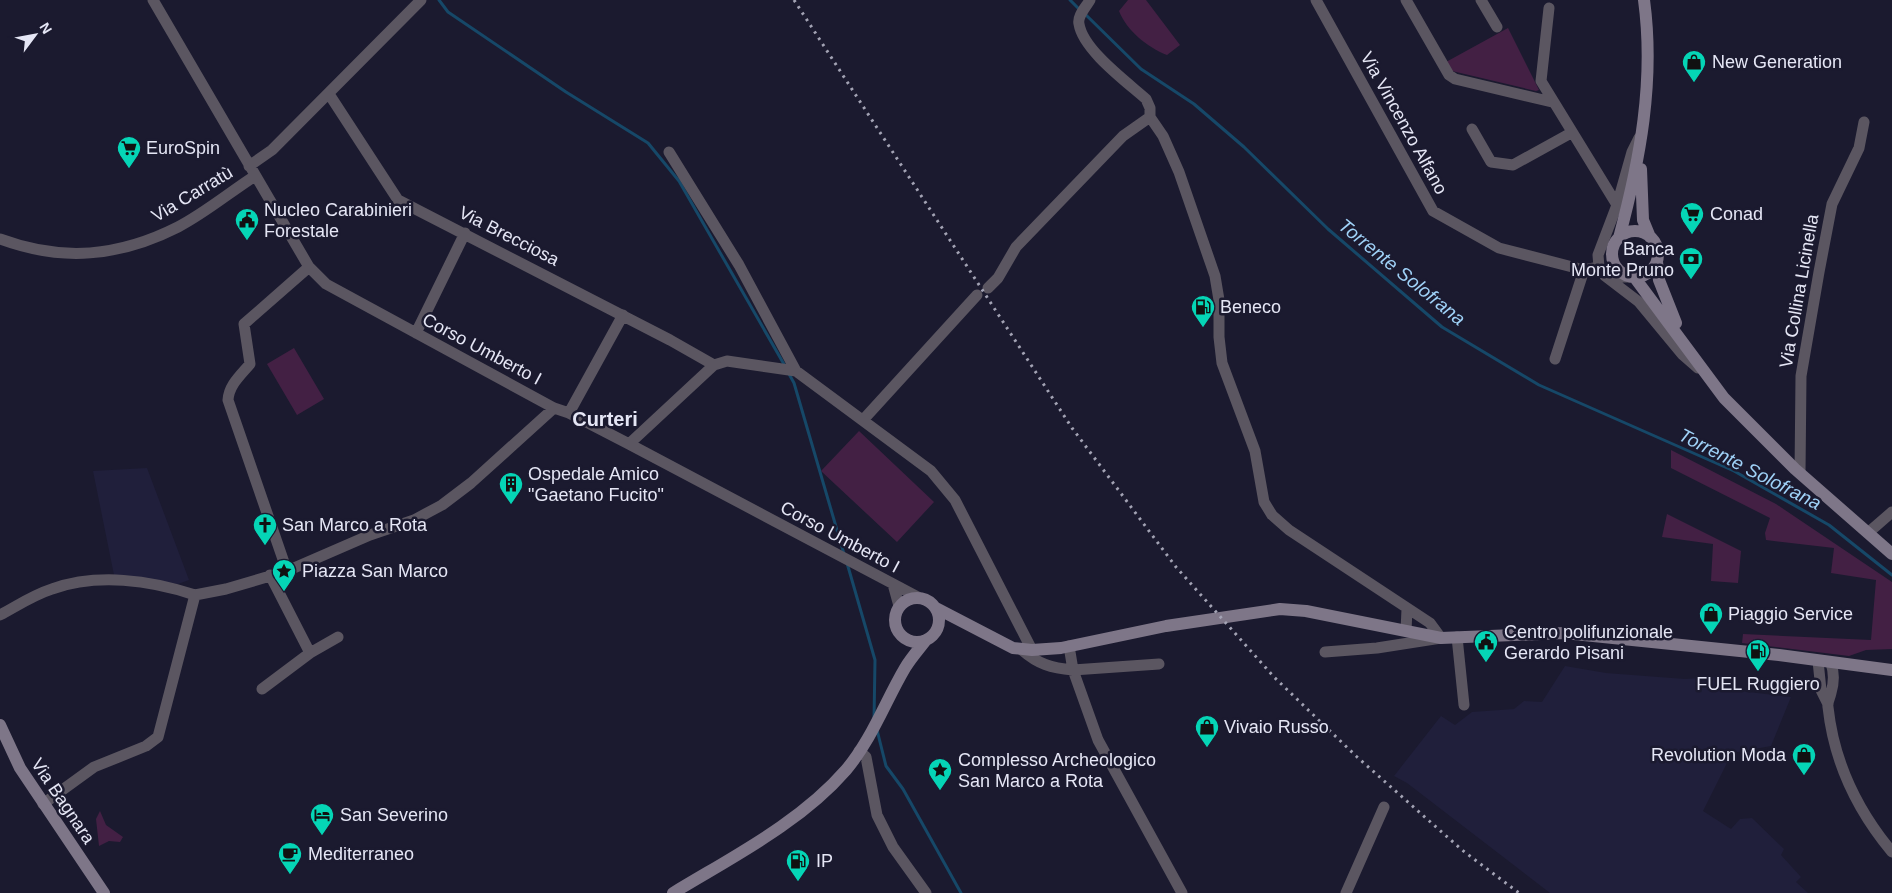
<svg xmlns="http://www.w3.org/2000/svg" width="1892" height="893" viewBox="0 0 1892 893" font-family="Helvetica,sans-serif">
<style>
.built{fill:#201f3b}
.green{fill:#432044}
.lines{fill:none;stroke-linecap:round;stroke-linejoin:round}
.stream{stroke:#164868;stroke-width:3}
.minor{stroke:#5b5661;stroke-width:11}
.secondary{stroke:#7e7688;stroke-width:12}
.rail{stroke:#a3a3b4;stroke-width:3;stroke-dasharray:2.5 5;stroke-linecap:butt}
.labels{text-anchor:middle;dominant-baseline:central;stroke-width:5;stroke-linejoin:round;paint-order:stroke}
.poi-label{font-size:18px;fill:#e5e6f5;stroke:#1b1a2f;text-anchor:start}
.street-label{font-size:18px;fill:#e5e6f5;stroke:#1b1a2f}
.water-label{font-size:19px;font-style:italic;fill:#9fd1f7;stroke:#1b1a2f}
.quarter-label{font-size:20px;font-weight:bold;fill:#e5e6f5;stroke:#1b1a2f}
</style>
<rect width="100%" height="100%" fill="#1b1a2f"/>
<path class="built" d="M147,468L189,580L178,584L114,575L93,471Z
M1565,666L1606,673L1685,679L1715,677L1723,689L1791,697L1771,746L1732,753L1703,811L1731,829L1740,819L1752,818L1784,849L1781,855L1801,877L1796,882L1808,893H1550L1407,783L1394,776L1441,716L1455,725L1472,712L1514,709L1524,701L1542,702Z"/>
<path class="green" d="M1128,0H1146L1180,45L1167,55C1147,47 1127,31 1119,11Z
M1508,28L1539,90L1536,91L1452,71L1446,62Z
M294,348L324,399L297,415L267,364Z
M859,431L934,502L897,542L821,471Z
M1671,450L1776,504L1892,582V649L1866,650L1849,656L1742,643L1743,634L1871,640L1876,580L1831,573L1834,548L1766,540L1765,533L1770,518L1671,468Z
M1667,514L1741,551L1738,583L1711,581L1713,544L1662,537Z
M100,811L106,825L123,837L120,842L109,841L99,846L96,819Z"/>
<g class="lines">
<path class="stream" d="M439,0L448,12L566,92L648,143L679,181L785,366
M1070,0L1080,10
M1085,14L1141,69L1194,104L1244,147L1328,229L1442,327L1539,385L1734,471L1829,525L1892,575
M789,374L794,383L844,554
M847,563L875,660L874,720
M877,730L886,766L903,789L961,893"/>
<path class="minor" d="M153,0L309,267L326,284L554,408L569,413L629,444L918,597
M1090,0C1086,7 1077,16 1079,24C1083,50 1127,82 1146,99L1150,108V117
M1316,0L1433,211L1499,248L1584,270L1599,267
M1406,0L1449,75L1455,79L1552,102
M1481,0L1497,27
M1549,8L1541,81L1617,205
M329,94L398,200L670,340L714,365
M1150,117L1163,136L1179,172L1215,276L1219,300V337L1222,363L1255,451L1264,502L1272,515L1289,530L1430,623L1441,638L1377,648L1325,652
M1472,129L1491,162L1513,165L1571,133
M1639,138L1632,152L1617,205L1598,255L1599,267L1605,276L1639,302L1682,354L1698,368
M669,152L739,265L796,371
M249,166L272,150L421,0
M0,239C62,262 119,257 178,227C205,213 230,192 255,176
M1607,277H1631
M988,288L998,278L1016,247L1123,136L1150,117
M416,333L465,233
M1555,359L1584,270
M569,413L623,315
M863,420L977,295
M629,444L714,365L727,361L796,371L931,471L955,500L1032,650
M1800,473L1801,376L1819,272L1832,204L1859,148L1864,122
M1869,532L1892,512
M287,571L228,400C229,385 240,376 250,364L244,324L309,267
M270,575L310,653
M893,584L899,606
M0,615C17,606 33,595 52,589C97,573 150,580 195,595
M1406,631L1407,609
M1457,637L1464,705
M1069,646L1073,670L1098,740L1182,893
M1022,650C1038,664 1051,668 1073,670L1159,664
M1818,661L1821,690L1828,704
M1831,663C1834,672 1834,683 1831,693C1830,698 1827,702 1828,707C1834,763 1857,810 1892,852
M262,689L310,653L338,637
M859,751L866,757L877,815L893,847L926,893
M43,804L94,767L146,746L158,737L195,595L226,589L287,571L370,535L414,520L442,505L471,483L554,408
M1346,893L1384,807"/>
<path class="secondary" d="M1641,169L1643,220L1650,237
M1612 254a23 23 0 1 1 46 0a23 23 0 1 1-46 0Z
M1619,238C1640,160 1655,81 1644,0
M1657,262L1659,280L1676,323
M1635,278L1724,398L1795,469L1892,554
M895 620a22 22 0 1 1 44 0a22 22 0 1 1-44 0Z
M936,608L1013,648L1032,650L1061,648L1166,626L1280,609L1306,611L1441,638L1564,633L1779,655L1892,670
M0,725L20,768L104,893
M673,893C732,857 800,823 846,770C872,739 885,702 905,668C911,658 919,649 926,640"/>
<path class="rail" d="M794,0L1072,428L1176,567L1274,677L1356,756L1462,850L1519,893"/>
</g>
<defs>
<g id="shop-pin" transform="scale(1.25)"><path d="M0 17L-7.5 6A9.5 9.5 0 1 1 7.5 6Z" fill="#05d5b6" stroke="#1b1a2f"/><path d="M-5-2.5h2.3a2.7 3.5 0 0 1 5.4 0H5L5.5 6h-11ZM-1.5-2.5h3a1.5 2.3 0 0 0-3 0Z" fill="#111"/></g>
<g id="supermarket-pin" transform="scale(1.25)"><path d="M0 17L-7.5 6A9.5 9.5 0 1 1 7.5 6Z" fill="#05d5b6" stroke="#1b1a2f"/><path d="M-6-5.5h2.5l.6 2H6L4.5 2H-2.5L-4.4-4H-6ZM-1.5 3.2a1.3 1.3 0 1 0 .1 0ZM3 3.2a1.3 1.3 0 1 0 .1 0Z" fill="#111"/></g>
<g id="civic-pin" transform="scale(1.25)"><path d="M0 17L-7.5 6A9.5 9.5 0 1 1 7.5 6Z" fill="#05d5b6" stroke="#1b1a2f"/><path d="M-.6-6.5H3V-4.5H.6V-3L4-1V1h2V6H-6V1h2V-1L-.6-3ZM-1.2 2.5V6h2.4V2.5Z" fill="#111"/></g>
<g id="bank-pin" transform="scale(1.25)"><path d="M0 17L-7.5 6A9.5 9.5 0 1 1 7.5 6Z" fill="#05d5b6" stroke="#1b1a2f"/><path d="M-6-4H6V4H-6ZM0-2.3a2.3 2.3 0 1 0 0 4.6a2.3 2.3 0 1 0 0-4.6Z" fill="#111"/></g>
<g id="fuel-pin" transform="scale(1.25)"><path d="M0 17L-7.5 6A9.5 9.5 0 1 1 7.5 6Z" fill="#05d5b6" stroke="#1b1a2f"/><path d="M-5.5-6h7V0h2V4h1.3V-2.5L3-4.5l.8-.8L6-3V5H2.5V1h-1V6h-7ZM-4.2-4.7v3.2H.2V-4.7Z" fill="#111"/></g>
<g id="building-pin" transform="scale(1.25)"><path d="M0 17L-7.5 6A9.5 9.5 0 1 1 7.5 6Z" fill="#05d5b6" stroke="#1b1a2f"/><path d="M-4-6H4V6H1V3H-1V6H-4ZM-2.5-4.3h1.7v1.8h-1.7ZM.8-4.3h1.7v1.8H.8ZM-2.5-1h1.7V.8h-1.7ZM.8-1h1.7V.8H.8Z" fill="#111"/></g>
<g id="church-pin" transform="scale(1.25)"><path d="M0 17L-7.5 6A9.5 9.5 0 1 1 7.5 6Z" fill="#05d5b6" stroke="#1b1a2f"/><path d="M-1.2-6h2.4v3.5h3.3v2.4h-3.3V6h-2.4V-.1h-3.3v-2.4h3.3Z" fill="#111"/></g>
<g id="sight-pin" transform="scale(1.25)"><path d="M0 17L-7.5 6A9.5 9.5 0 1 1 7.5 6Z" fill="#05d5b6" stroke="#1b1a2f"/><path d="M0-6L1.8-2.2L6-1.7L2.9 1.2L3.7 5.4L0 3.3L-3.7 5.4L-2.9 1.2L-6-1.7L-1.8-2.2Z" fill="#111"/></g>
<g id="hotel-pin" transform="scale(1.25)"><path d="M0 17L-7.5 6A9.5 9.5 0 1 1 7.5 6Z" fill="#05d5b6" stroke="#1b1a2f"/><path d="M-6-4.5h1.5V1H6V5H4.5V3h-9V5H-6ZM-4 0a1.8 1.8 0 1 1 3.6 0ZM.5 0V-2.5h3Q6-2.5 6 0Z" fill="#111"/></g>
<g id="cafe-pin" transform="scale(1.25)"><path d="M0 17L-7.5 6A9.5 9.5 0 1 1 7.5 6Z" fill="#05d5b6" stroke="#1b1a2f"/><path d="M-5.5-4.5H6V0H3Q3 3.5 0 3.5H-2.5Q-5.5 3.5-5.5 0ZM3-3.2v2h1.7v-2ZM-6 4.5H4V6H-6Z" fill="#111"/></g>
</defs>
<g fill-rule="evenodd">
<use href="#shop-pin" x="1694" y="62"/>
<use href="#supermarket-pin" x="129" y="148"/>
<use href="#supermarket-pin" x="1692" y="214"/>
<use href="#civic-pin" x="247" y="220"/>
<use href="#bank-pin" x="1691" y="259"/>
<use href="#fuel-pin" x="1203" y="307"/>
<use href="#building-pin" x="511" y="484"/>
<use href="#church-pin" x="265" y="525"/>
<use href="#sight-pin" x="284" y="571"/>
<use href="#shop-pin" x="1711" y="614"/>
<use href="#civic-pin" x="1486" y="642"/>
<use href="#fuel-pin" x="1758" y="651"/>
<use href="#shop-pin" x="1207" y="727"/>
<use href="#shop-pin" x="1804" y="755"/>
<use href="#sight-pin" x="940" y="770"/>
<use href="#hotel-pin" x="322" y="815"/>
<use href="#cafe-pin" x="290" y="854"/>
<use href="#fuel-pin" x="798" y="861"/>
</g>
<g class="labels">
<g class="poi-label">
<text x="1712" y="62">New Generation</text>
<text x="146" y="148">EuroSpin</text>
<text x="264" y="210">Nucleo Carabinieri<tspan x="264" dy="21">Forestale</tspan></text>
<text x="1710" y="214">Conad</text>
<text x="1674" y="249" text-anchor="end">Banca<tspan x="1674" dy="21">Monte Pruno</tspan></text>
<text x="1220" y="307">Beneco</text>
<text x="528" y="474">Ospedale Amico<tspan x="528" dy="21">"Gaetano Fucito"</tspan></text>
<text x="282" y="525">San Marco a Rota</text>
<text x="302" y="571">Piazza San Marco</text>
<text x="1728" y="614">Piaggio Service</text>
<text x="1504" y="632">Centro polifunzionale<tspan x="1504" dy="21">Gerardo Pisani</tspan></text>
<text x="1758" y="684" text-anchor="middle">FUEL Ruggiero</text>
<text x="1224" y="727">Vivaio Russo</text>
<text x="1786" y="755" text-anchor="end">Revolution Moda</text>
<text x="958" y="760">Complesso Archeologico<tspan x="958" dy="21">San Marco a Rota</tspan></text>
<text x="340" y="815">San Severino</text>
<text x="308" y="854">Mediterraneo</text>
<text x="816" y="861">IP</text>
</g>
<g class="street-label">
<text transform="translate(1404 123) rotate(61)">Via Vincenzo Alfano</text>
<text transform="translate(192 194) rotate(-31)">Via Carratù</text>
<text transform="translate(509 236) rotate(27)">Via Brecciosa</text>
<text transform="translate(1799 291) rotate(-80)">Via Collina Licinella</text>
<text transform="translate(482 349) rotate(28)">Corso Umberto I</text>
<text transform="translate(840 537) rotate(28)">Corso Umberto I</text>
<text transform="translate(63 801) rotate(56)">Via Bagnara</text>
</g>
<g class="water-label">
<text transform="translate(1402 272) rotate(39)">Torrente Solofrana</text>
<text transform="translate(1750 469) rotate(27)">Torrente Solofrana</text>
</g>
<g class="quarter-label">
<text x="605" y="419">Curteri</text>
</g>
</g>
<g transform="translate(35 35) rotate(58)" stroke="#1b1a2f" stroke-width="4" paint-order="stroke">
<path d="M0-4L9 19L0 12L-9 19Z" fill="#e5e6f5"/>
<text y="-8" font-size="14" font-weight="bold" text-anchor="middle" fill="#e5e6f5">N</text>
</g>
</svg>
